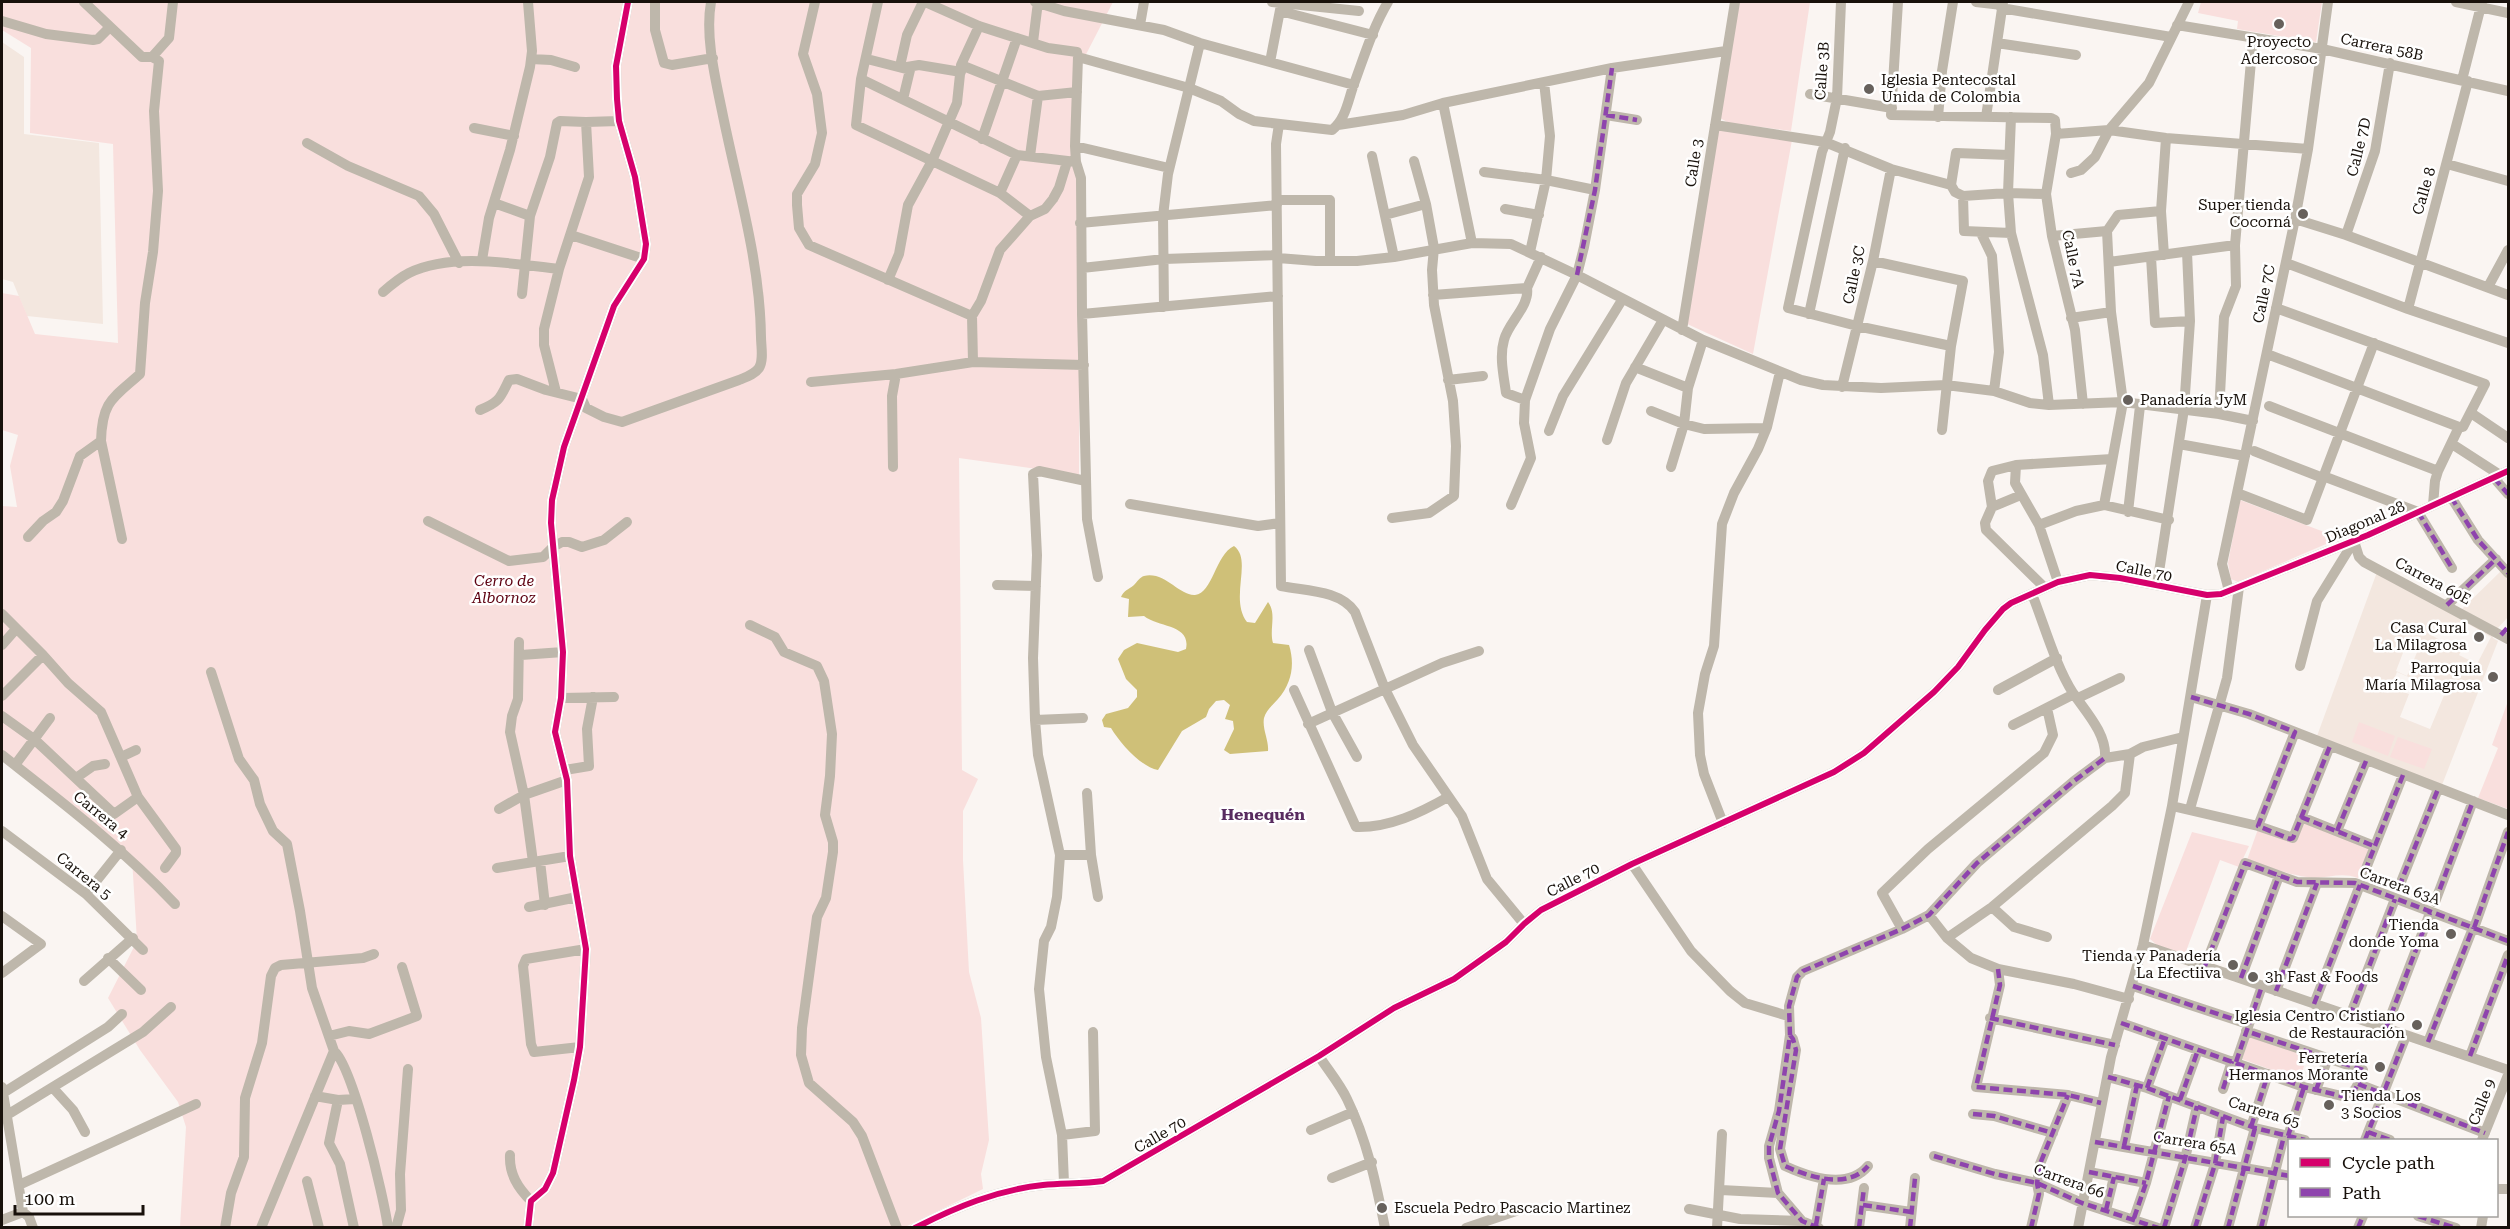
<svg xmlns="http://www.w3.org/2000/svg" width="2510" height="1229" viewBox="0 0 2510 1229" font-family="'Roboto Serif',serif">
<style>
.built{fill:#f3e7df;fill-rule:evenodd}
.green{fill:#f9dfdd}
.water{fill:#cfc078}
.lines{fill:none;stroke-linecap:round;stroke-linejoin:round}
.minor{stroke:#beb7ab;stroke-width:10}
.quiet{stroke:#8e44ad;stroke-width:4.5;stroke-dasharray:9 4.5;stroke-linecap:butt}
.cycleway-casing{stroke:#fff;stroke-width:10}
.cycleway{stroke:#d6006c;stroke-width:6}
.poi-dot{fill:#67615c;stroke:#fff;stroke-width:2}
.labels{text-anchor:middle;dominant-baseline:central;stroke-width:5;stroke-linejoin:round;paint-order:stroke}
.poi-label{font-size:15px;fill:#18110b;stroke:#fff;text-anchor:end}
.street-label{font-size:15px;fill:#18110b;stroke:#fff}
.park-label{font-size:15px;font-style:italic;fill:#5d0010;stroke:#fff}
.neighbourhood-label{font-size:16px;font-weight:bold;fill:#582c60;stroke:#fff}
</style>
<rect width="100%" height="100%" fill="#faf5f2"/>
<path class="built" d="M2,42L24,57V134L99,143L103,324L27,316L13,282L2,279Z
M2501,571L2508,578V617L2497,629L2462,609Z
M2377,572L2492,634L2493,638L2498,641L2442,785L2317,736ZM2463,621L2491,637L2477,664L2459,655L2461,651L2429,634L2436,622L2456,633ZM2406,645L2418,650L2407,676L2396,671ZM2397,672L2445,693L2430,729L2400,717L2409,694L2391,687Z"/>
<path class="green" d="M2,2H1113L1080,66L1079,475L959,458L962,770L978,779L963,811V860L969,972L981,1018L989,1140L981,1174L983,1189L905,1227H180L186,1127L178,1102L140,1050L108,998L137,941L132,858L2,751V506L17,507L10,466L18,435L2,430V293L19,296L35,334L118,343L113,144L30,133L31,48L2,30Z
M1739,2H1810L1791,131L1729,123L1720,118Z
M2201,2H2322L2316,42L2237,29L2238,21L2198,13Z
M1719,130L1792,140L1753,354L1685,323Z
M2240,500L2340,538L2238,582L2231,579L2228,563Z
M2508,701V809L2478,798L2498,748L2492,745Z
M2359,722L2395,736L2388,756L2352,742Z
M2398,737L2432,749L2424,769L2390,757Z
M2305,823L2369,848L2358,878C2339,871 2326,880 2307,877C2286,874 2267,866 2247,860L2258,829L2292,841Z
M2192,832L2249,846L2239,867L2220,860L2185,954L2158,946L2150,939Z
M2250,1035L2308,1055L2299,1080L2242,1059Z"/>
<path class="water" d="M1234,546C1253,560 1229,598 1247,622L1255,623L1268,602C1277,614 1269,629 1273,643L1289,645C1295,664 1292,683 1278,699C1273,705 1266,710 1264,718C1262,729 1269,740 1268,751L1230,754L1224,750L1234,729L1233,721L1225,719L1230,705L1224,700L1216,701L1209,709L1206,717L1182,731L1158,770C1141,767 1120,743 1111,728L1104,727L1102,720L1106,714L1128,708L1137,697V690L1126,679L1118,659L1124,650L1137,643L1178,652L1186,649C1191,624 1159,628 1144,616L1128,617L1129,599L1121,597C1124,590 1128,590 1134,585C1137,582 1140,577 1144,576C1165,571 1179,596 1195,595C1213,593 1215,555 1234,546Z"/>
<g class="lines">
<path class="minor" d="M655,2V30L664,63L672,65L713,58
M815,2L803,54L817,94L822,133L815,164L797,194V205L799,228L809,245L972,316
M878,2L861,79L856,125L1000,193L1030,216
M925,2L979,26L1048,48L1077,52L1078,57L1189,88L1221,101L1239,114L1254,121L1332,130C1346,119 1348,100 1354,84C1364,57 1373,27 1388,2
M1035,2L1064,11L1164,30L1200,43L1354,85
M1272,2L1359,11
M1841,2L1837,98L1830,132L1822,152L1788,308L1857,326L1951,346
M1898,2L1891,115L2051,118L2055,120L2056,134L2046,194L2052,236L2075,330L2083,404
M1976,2L2002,5
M2456,2L2508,13
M2001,8L2171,37
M1280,11L1373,35
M2,21L46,34L93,40L98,39L110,27
M1140,25L1144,2
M2177,25L2322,49L2508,91
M1033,42L1038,2
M1997,43L2076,55
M152,57L169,38L173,2
M1078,57L1075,146L1076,162L1081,178L1082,314L1087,519L1098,577
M531,59L551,60L575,67
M867,59L910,70L903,99
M1270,62L1281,5
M961,65L1038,96L1077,92
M900,66L907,35L923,2
M907,67L919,65L961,72
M861,79L1017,155L1076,162
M2462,80L2482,2
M1810,94L1892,108
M1443,103L1472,243
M1606,115L1637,120
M1938,117L1942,71L1953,2
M1986,117L2003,2
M2011,117L2008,193L2011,233L2043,355L2049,405
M1279,124L1276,144L1281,586C1306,591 1340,590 1355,612L1385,689L1413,745L1462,816L1487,879L1524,924
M1338,125L1403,115L1443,103L1612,68L1726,51
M1715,125L1825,142L1891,169L1951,185L1955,192L1963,196L2008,193L2046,194
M474,128L514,136
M2056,134L2109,130L2166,138L2308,149
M982,139L1017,38
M307,143L348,166L419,196L434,214L459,263
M1075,146L1169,168
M1030,156L1038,96
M1372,156L1394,257
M2447,164L2508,181
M1484,172L1546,180L1595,190
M2071,173L2081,170L2095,157L2109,130L2149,83L2189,2
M1951,185L1956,153L2009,155
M1000,193L1017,155
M1963,196L1964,231L2011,233
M1277,200H1330V261
M494,203L530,216
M1505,209L1539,215
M1385,215L1426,204
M2295,219L2346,235L2508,295
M1080,223L1277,205
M1981,233L1992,256L1999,352L1994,391
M571,235L644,259
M2346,235L2375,151L2390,63
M2052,236L2107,231
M1530,252L1546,180L1550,136L1544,82
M2164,255L2161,211L2166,138
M2151,257L2155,323L2190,321
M1278,258L1316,261H1357L1394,257L1472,243L1511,244L1577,275L1703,340L1801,380L1823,385L1881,388L1946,385L1994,391L2030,403L2049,405L2123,402L2219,414L2253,421
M482,260L489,218L510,150L530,67L532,51L528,2
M1873,261L1963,281L1951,346L1942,430
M2109,262L2235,245
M2286,263L2408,309L2508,343
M1082,268L1164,259L1277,255
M888,280L899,254L908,205L932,161L957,103L961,65L979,26
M2488,287L2508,250
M383,292C391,285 399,278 409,273C452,252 513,264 559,269
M522,294L530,216L550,157L557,123L560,121L586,122
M1433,295L1527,288L1541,257
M1164,307L1163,216L1168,174L1200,43
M2276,308L2485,384L2463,427H2459L2438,471L2435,481L2433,505
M2408,309L2468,81
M1082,314L1278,296
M1809,314L1845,148
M2071,318L2111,312
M1682,330L1735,2
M2267,354L2459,427
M973,362L972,316L981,301L1000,250L1030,216L1045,209L1053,199L1059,188L1067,162
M1635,367L1688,388
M1448,380L1483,376
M811,382L896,374L973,362L1084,365
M1842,387L1873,261L1891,169
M556,392L544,345V329L559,269L589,177L586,122L619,121
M1525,400L1506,393C1504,377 1499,357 1504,340C1508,323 1530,306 1527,288
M2269,406L2438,471
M480,410C500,402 500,398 509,380L517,379L546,390L582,399L586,408L604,417L622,422L739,380C746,377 754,375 759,368C764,360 761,346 761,337C760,260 737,186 722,111C715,77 705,36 711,2
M1651,411L1684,424L1704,429L1765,428
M2471,413L2508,438
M2219,414L2224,317L2236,286L2235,245L2253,38
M1549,431L1563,396L1622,300
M1607,440L1626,383L1663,320
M101,441L122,539
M2179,444L2245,456
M2452,444L2500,475
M2254,451L2323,478
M2016,465L2015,483L2039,525L2058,582
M893,467L892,396L896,374
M1671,467L1684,424L1688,388L1703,340
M2323,476L2418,512L2452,568
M2494,478L2508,494
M2237,493L2307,520L2374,343
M2021,495L1992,507L1985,523L1986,530L2044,587
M2451,497L2478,540L2508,573
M1130,504L1258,526L1280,523
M1511,505L1531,458L1524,423L1525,400L1550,329L1577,275L1584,247L1595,190L1612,68
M2104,505L2123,402L2111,312L2107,231L2118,215L2161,211
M1992,507L1988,481L1992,471L2016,465L2112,459
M2128,512L2140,406
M1392,518L1429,513L1454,496L1456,446L1453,401L1434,305L1432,270L1434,248L1426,204L1414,161
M428,521L509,561L543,557L553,547L562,542H569L582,547L604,540L627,522
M2039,525L2076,511L2104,505L2169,520
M28,537L43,521L56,512L63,501L80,456L101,441C102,401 113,398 140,374L145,303L153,252L158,191L154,111L159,61L152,57H142L84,2
M2354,541L2359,557L2364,562L2508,639
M997,585L1036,586
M2157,585L2184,409L2190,321L2187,252
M2229,591L2222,564L2295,219L2308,149L2328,2
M2032,594C2044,624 2056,667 2073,693C2086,712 2107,734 2105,758
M2447,605L2496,559
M2,614L43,655L68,683L101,712L138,797L176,849V853L165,868
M750,625L775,637L784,652L817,666L824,681L832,734L830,776L825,815L833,842V852L826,898L817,917L802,1028L801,1055L809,1083L853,1122L862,1136L897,1228
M519,642L518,699L512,716L510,732L524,795L533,862
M2,645L16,629
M1309,650L1332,712L1357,757
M521,655L563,652
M2300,666L2317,601L2354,541
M211,672L239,759L254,780L260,804L273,831L287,844L300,911L312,988L334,1051L261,1228
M1294,690L1356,827C1389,828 1420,813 1448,797
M1998,690L2057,658
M2,696L43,655
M2191,697L2249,714L2508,815
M561,698L614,697
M2078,698L2120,678
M2,716L34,739L114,814L138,797
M1035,720L1083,718
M1308,724L1442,663L1479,651
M2013,725L2074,694
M2,755C63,803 121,847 175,904
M121,757L136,750
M15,765L50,718
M565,770L589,766L587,729L593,697
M76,778L93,766L105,764
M1087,793L1091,855L1098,897
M2172,806L2258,826L2293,838L2330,746
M499,809L524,795L567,780
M2190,809L2227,678L2239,587
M2301,817L2374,846
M1723,823L1704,774L1700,755L1698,713L1705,674L1714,646L1722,524L1734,493L1758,449L1767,427L1780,372
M2258,826L2295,732
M2,831L86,894L143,950
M2337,831L2366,761
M1060,855H1091
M540,861L545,905
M1632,864L1691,951L1730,991L1745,1003L1788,1016
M497,868L570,856
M2365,871L2403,775
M2399,887L2438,789
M86,894L121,850
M2435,902L2473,801
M529,907L577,897
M1992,907L2014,927L2047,937
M1929,915L1947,938L1971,958L1998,969L2074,984L2129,999
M2,916L41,944L2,973
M2474,928L2508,832
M1902,929L1882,893L1928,849L2044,753L2053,735L2047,708
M1947,938L1992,907L2112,806L2125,793L2130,754
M2143,945L2508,1070
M108,958L141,990
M2205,966L2245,863L2297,882L2355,883L2508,941
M1998,969L2000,985L1976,1087L2068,1095L2101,1103
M2241,978L2279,876
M84,981L133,938
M2133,986L2248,1024
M2276,991L2317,883
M2314,1004L2360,885
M2350,1016L2395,899
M1990,1018L2115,1045
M2121,1023L2304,1087L2346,1097C2357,1092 2359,1081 2363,1070L2246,1031
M2386,1028L2430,913
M1790,1035L1793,1039L1796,1050L1780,1149L1785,1166C1809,1177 1848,1190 1868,1166
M329,1036L349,1031L369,1034L417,1016L402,967
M2428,1042L2473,928
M580,1047L534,1052L531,1044L523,966L526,959L586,949
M334,1051C353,1067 384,1197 388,1228
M1319,1056C1328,1070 1340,1084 1347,1099C1367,1140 1376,1183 1385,1228
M2470,1056L2508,955
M2236,1062L2262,986
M2108,1077L2147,1088L2255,1128L2305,1140
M2358,1084L2485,1133
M2,1087L23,1212L29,1217L33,1228
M53,1088L73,1110L85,1132
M2147,1088L2165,1038
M2223,1089L2232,1061
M2316,1090L2328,1058
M3,1093L108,1027L122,1014
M315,1096L338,1100L355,1099
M338,1100L329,1143L340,1164L354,1228
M2180,1100L2198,1050
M1973,1114L1994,1116L2053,1133
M7,1115L143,1032L171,1007
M2251,1127L2268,1074
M1311,1130L1353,1112
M2368,1132L2390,1140
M1062,1135L1095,1131L1093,1032
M2288,1136L2304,1087
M2365,1140L2404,1041
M2482,1140L2508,1075
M2095,1142L2290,1176
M2124,1146L2137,1085
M510,1155C509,1174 518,1188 531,1201
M1934,1156L1995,1174L2037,1183L2082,1203L2158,1228
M2089,1172L2146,1183
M1332,1178L1372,1162
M307,1181L319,1228
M1064,1183L1062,1135L1046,1057L1039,989L1044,941L1051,927L1057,897L1060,855L1038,755L1035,720L1033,658L1037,555L1033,474L1039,471L1086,481
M19,1185L196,1104
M2496,1189H2508
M1721,1190L1778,1193
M1863,1205L1911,1212
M1689,1209L1740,1219L1802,1221
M2106,1210L2114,1177
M2418,1216L2456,1228
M2134,1218L2146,1183L2169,1096
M2,1220L23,1212
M1816,1225L1824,1179
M225,1228L231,1193L244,1157L245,1098L262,1043L271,976L275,968L281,965L363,958L374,954
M396,1228L401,1210L400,1174L408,1069
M528,1228L531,1201L545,1189L553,1173L574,1080L580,1047L586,949L570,856L567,780L555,732L561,698L563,652L551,523L552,500L564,447L614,306L644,259L646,244L635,177L619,121L617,99L616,66L628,2
M915,1228C956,1207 997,1190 1043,1185C1063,1183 1083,1184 1103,1181L1319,1056L1394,1008L1454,979L1506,942L1524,924L1541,910L1632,864L1834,772L1864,753L1934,692L1958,667L1985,630L2003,609L2011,603L2058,582L2090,575L2120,578L2207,595L2221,594L2368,535L2508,471
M1466,1228L1516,1211
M1717,1228L1722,1134
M1819,1228L1802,1221L1778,1193L1769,1158V1146L1779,1111L1790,1035L1789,1006L1797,977L1803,971L1902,929L1929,915L1977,863L2074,781L2105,758L2130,754L2143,747L2183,737
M1859,1228L1864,1188
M1910,1228L1915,1178
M2031,1228L2039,1194L2037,1183L2040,1164L2068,1095
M2078,1228L2111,1057L2143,945L2172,806L2207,595
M2164,1228L2185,1159L2197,1106
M2195,1228L2215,1164L2223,1117
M2228,1228L2255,1128
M2261,1228L2284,1136
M2358,1228L2363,1216
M2481,1228L2483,1216"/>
<path class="quiet" d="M1606,115L1637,120
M1577,275L1595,190L1612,68
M2494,478L2508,494
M2451,497L2478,540L2508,573
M2418,512L2452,568
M2447,605L2496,559
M2501,635L2508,627
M2191,697L2249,714L2295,732L2258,826L2290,839L2293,838L2330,746
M2301,817L2374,846
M2337,831L2366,761
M2365,871L2403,775
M2399,887L2438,789
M2435,902L2473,801
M2474,928L2508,832
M2205,966L2245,863L2297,882L2355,883L2508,941
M1998,969L2000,985L1976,1087L2068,1095L2101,1103
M2241,978L2279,876
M2133,986L2248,1024
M2276,991L2317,883
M2314,1004L2360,885
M2350,1016L2395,899
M1990,1018L2115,1045
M2121,1023L2304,1087L2346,1097C2357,1092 2359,1081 2363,1070L2246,1031
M2386,1028L2430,913
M1790,1035L1793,1039L1796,1050L1780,1149L1785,1166C1809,1177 1848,1190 1868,1166
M2428,1042L2473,928
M2470,1056L2508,955
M2236,1062L2262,986
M2108,1077L2147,1088L2255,1128L2305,1140
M2358,1084L2485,1133
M2147,1088L2165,1038
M2223,1089L2232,1061
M2316,1090L2328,1058
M2180,1100L2198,1050
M1973,1114L1994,1116L2053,1133
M2251,1127L2268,1074
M2368,1132L2390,1140
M2288,1136L2304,1087
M2365,1140L2404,1041
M2095,1142L2290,1176
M2124,1146L2137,1085
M1934,1156L1995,1174L2037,1183L2082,1203L2158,1228
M2089,1172L2146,1183
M1863,1205L1911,1212
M2106,1210L2114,1177
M2418,1216L2456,1228
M2134,1218L2146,1183L2169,1096
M1816,1225L1824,1179
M1819,1228L1802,1221L1778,1193L1769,1158V1146L1779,1111L1790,1035L1789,1006L1797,977L1803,971L1902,929L1929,915L1977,863L2074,781L2105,758
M1859,1228L1864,1188
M1910,1228L1915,1178
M2031,1228L2039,1194L2037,1183L2040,1164L2068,1095
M2164,1228L2185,1159L2197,1106
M2195,1228L2215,1164L2223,1117
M2228,1228L2255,1128
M2261,1228L2284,1136
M2358,1228L2363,1216"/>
<g class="cycleway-casing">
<path id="cycleway" d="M528,1228L531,1201L545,1189L553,1173L574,1080L580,1047L586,949L570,856L567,780L555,732L561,698L563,652L551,523L552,500L564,447L614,306L644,259L646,244L635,177L619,121L617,99L616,66L628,2
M915,1228C956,1207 997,1190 1043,1185C1063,1183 1083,1184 1103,1181L1319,1056L1394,1008L1454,979L1506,942L1524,924L1541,910L1632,864L1834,772L1864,753L1934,692L1958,667L1985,630L2003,609L2011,603L2058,582L2090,575L2120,578L2207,595L2221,594L2368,535L2508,471"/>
</g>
<use href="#cycleway" class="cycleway"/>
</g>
<g class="poi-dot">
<circle cx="2279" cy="24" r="6"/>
<circle cx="1869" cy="89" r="6"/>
<circle cx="2303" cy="214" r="6"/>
<circle cx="2128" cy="400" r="6"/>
<circle cx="2479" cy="637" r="6"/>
<circle cx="2493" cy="677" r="6"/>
<circle cx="2451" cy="934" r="6"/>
<circle cx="2233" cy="965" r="6"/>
<circle cx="2253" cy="977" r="6"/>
<circle cx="2417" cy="1025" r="6"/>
<circle cx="2380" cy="1067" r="6"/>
<circle cx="2329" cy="1105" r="6"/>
<circle cx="1382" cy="1208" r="6"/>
</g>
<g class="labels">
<g class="poi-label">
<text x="2279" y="42" text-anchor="middle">Proyecto<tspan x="2279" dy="17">Adercosoc</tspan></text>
<text x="1881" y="80" text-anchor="start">Iglesia Pentecostal<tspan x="1881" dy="17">Unida de Colombia</tspan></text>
<text x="2291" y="205">Super tienda<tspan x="2291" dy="17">Cocorná</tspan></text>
<text x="2140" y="400" text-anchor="start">Panadería JyM</text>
<text x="2467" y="628">Casa Cural<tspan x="2467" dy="17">La Milagrosa</tspan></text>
<text x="2481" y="668">Parroquia<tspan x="2481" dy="17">María Milagrosa</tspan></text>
<text x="2439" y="925">Tienda<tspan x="2439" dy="17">donde Yoma</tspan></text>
<text x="2221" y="956">Tienda y Panadería<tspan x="2221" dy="17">La Efectiiva</tspan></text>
<text x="2265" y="977" text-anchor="start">3h Fast &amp; Foods</text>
<text x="2405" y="1016">Iglesia Centro Cristiano<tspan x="2405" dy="17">de Restauración</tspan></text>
<text x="2368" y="1058">Ferretería<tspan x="2368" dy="17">Hermanos Morante</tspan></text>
<text x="2341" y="1096" text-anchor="start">Tienda Los<tspan x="2341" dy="17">3 Socios</tspan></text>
<text x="1394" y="1208" text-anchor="start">Escuela Pedro Pascacio Martinez</text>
</g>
<g class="street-label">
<text transform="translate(2382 47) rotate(12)">Carrera 58B</text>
<text transform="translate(1822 71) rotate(-86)">Calle 3B</text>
<text transform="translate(2359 147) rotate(-76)">Calle 7D</text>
<text transform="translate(1694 163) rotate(-81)">Calle 3</text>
<text transform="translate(2424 191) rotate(-74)">Calle 8</text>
<text transform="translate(2073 259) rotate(78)">Calle 7A</text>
<text transform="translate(1854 275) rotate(-78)">Calle 3C</text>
<text transform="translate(2264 294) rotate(-78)">Calle 7C</text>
<text transform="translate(2365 522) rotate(-23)">Diagonal 28</text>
<text transform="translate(2144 571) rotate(11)">Calle 70</text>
<text transform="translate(2433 581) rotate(28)">Carrera 60E</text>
<text transform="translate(101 815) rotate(39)">Carrera 4</text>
<text transform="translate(84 876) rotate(39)">Carrera 5</text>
<text transform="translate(1573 880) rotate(-27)">Calle 70</text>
<text transform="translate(2400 886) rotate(20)">Carrera 63A</text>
<text transform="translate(2482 1102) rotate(-68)">Calle 9</text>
<text transform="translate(2264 1112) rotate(17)">Carrera 65</text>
<text transform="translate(1160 1135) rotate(-30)">Calle 70</text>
<text transform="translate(2195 1143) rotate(9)">Carrera 65A</text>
<text transform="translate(2069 1181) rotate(20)">Carrera 66</text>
</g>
<g class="park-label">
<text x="504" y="581">Cerro de<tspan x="504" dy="17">Albornoz</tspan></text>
</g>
<g class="neighbourhood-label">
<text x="1263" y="814">Henequén</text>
</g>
</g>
<rect width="2510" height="1229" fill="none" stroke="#18110b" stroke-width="6"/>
<rect x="2288" y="1139" width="210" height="78" fill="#ffffff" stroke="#a3a09d" stroke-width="1.5"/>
<rect x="2300" y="1158" width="30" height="9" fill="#d6006c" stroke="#a3a09d" stroke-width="1.5"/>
<text x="2342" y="1169" font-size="18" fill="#18110b">Cycle path</text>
<rect x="2300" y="1188" width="30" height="9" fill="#8e44ad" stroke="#a3a09d" stroke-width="1.5"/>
<text x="2342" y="1199" font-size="18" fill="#18110b">Path</text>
<path d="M15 1205v9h128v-9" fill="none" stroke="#18110b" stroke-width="3"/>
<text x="24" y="1205" font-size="18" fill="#18110b" stroke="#ffffff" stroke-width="4.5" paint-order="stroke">100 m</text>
</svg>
